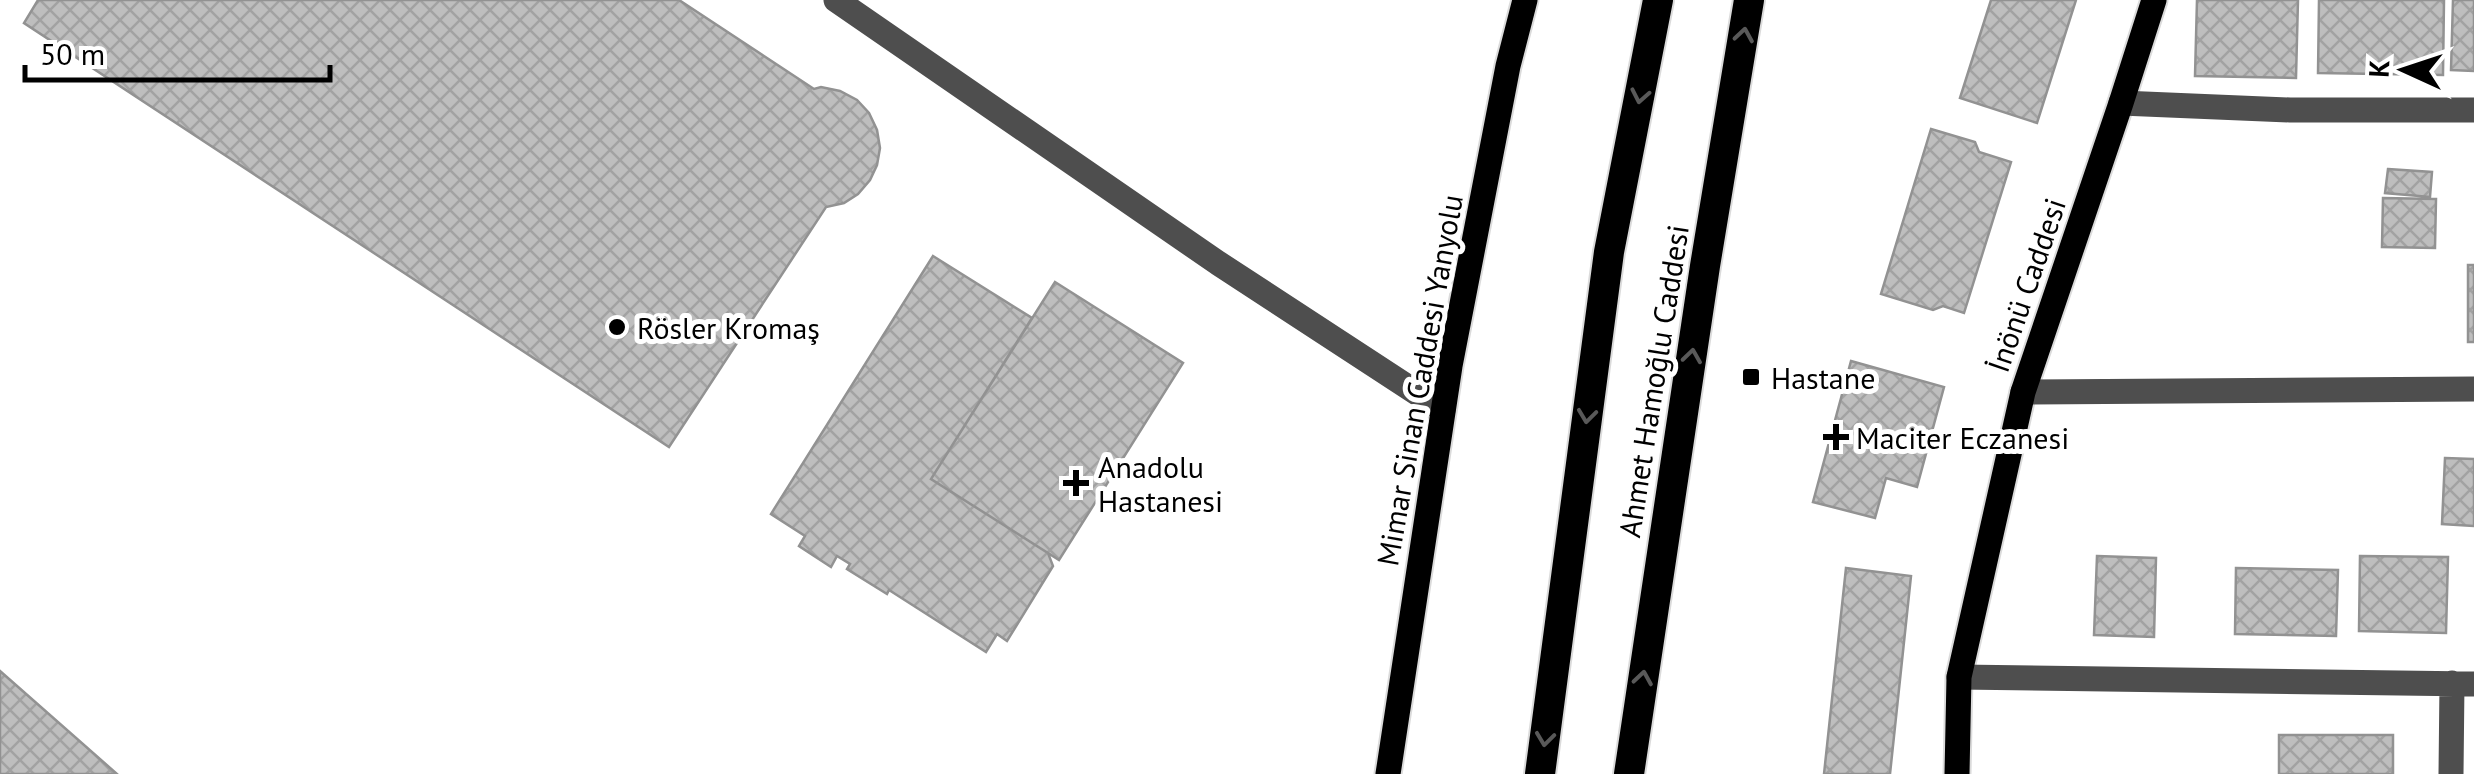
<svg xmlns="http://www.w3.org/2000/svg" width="2474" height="774" viewBox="0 0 2474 774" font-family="'PT Sans',sans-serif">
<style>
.building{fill:url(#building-cross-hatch);stroke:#929292;stroke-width:2.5}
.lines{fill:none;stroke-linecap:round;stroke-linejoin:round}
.major-casing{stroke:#dbdbdb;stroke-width:29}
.highway-casing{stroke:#dbdbdb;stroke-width:34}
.minor{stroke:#4e4e4e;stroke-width:25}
.major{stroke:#000;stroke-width:25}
.highway{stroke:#000;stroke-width:30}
.oneway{stroke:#595959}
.poi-dot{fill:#000;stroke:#fff;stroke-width:4}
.labels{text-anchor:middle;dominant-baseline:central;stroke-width:10;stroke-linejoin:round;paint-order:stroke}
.street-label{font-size:30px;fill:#000;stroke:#fff}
.poi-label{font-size:30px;fill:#000;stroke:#fff;text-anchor:start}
</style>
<defs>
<pattern id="building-cross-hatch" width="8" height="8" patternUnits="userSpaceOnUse" patternTransform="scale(2.5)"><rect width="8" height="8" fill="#bebebe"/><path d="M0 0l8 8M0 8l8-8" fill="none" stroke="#a2a2a2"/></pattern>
</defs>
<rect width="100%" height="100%" fill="#fff"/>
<path class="building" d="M38,0H679L814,89L821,87L840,91L857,100L869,113L877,130L880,148L877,165L870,180L858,194L844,203L826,207L669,447L24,23Z
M1991,0H2076L2037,123L1960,98Z
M2197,0H2298L2296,78L2195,76Z
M2319,0H2444L2443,75L2318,73Z
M2453,0H2474V71L2451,70Z
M1931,129L1975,142L1979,152L2011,162L1964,313L1943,306L1933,310L1881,294Z
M2388,169L2432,172L2430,197L2385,193Z
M2383,198L2436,199L2435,248L2382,247Z
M933,256L1032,318L931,479L1048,553L1053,566L1007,641L997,634L986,652L889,590L887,594L847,569L850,564L837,556L831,567L799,546L805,536L771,514Z
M2468,265H2474V342H2468Z
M1055,282L1183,363L1059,560L931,479Z
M1851,361L1944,387L1917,487L1886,478L1875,518L1813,502Z
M2445,458L2474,459V526L2442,524Z
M2097,556L2156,558L2154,637L2094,635Z
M2360,556L2448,557L2446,633L2359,631Z
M1846,568L1911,576L1890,774H1824Z
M2236,568L2338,570L2336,636L2235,634Z
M0,671L117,774H0Z
M2279,735H2393V774H2279Z"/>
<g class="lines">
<g class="major-casing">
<path id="major" d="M1388,774L1450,366L1508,66L1525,0
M1957,774L1959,677L2023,392L2121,103L2154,0"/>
</g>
<g class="highway-casing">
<path id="highway" d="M1540,774L1609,252L1658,0
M1629,774L1705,266L1749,0"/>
</g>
<path class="minor" d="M836,0L1218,263L1443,410
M2121,103L2290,110H2474
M2023,392L2474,389
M1959,677L2474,684
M2451,774L2452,683"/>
<use href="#major" class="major"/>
<use href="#highway" class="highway"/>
</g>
<defs><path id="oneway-chevron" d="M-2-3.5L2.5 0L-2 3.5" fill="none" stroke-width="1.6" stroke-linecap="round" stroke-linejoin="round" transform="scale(2.5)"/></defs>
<g class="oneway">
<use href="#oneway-chevron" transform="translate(1744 35) rotate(-81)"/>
<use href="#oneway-chevron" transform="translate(1640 96) rotate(101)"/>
<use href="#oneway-chevron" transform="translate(1692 356) rotate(-82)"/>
<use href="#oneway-chevron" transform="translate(1587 416) rotate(97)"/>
<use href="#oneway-chevron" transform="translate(1643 678) rotate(-81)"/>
<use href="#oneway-chevron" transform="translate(1545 739) rotate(97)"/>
</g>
<g class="poi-dot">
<circle cx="617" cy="327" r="10"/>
<rect x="1741" y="367" width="20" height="20" rx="5"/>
<path d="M1831 422h10v10h10v10h-10v10h-10v-10h-10v-10h10z"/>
<path d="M1071 468h10v10h10v10h-10v10h-10v-10h-10v-10h10z"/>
</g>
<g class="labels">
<g class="street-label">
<text transform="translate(2026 285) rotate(-71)">İnönü Caddesi</text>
<text transform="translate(1419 380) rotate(-80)">Mimar Sinan Caddesi Yanyolu</text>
<text transform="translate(1653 381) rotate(-81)">Ahmet Hamoğlu Caddesi</text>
</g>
<g class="poi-label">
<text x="637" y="327">Rösler Kromaş</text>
<text x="1771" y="377">Hastane</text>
<text x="1856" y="437">Maciter Eczanesi</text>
<text x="1098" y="466">Anadolu<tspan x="1098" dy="34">Hastanesi</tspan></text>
</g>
</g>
<g transform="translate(2404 70) rotate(273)" stroke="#ffffff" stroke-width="8" paint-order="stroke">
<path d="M0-8L18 38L0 25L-18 38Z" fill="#000000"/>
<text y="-15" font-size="28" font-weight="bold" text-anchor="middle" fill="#000000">K</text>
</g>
<path d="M25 65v15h305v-15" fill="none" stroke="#000000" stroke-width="5"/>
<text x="40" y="65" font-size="30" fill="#000000" stroke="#ffffff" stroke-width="8" paint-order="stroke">50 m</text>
</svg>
